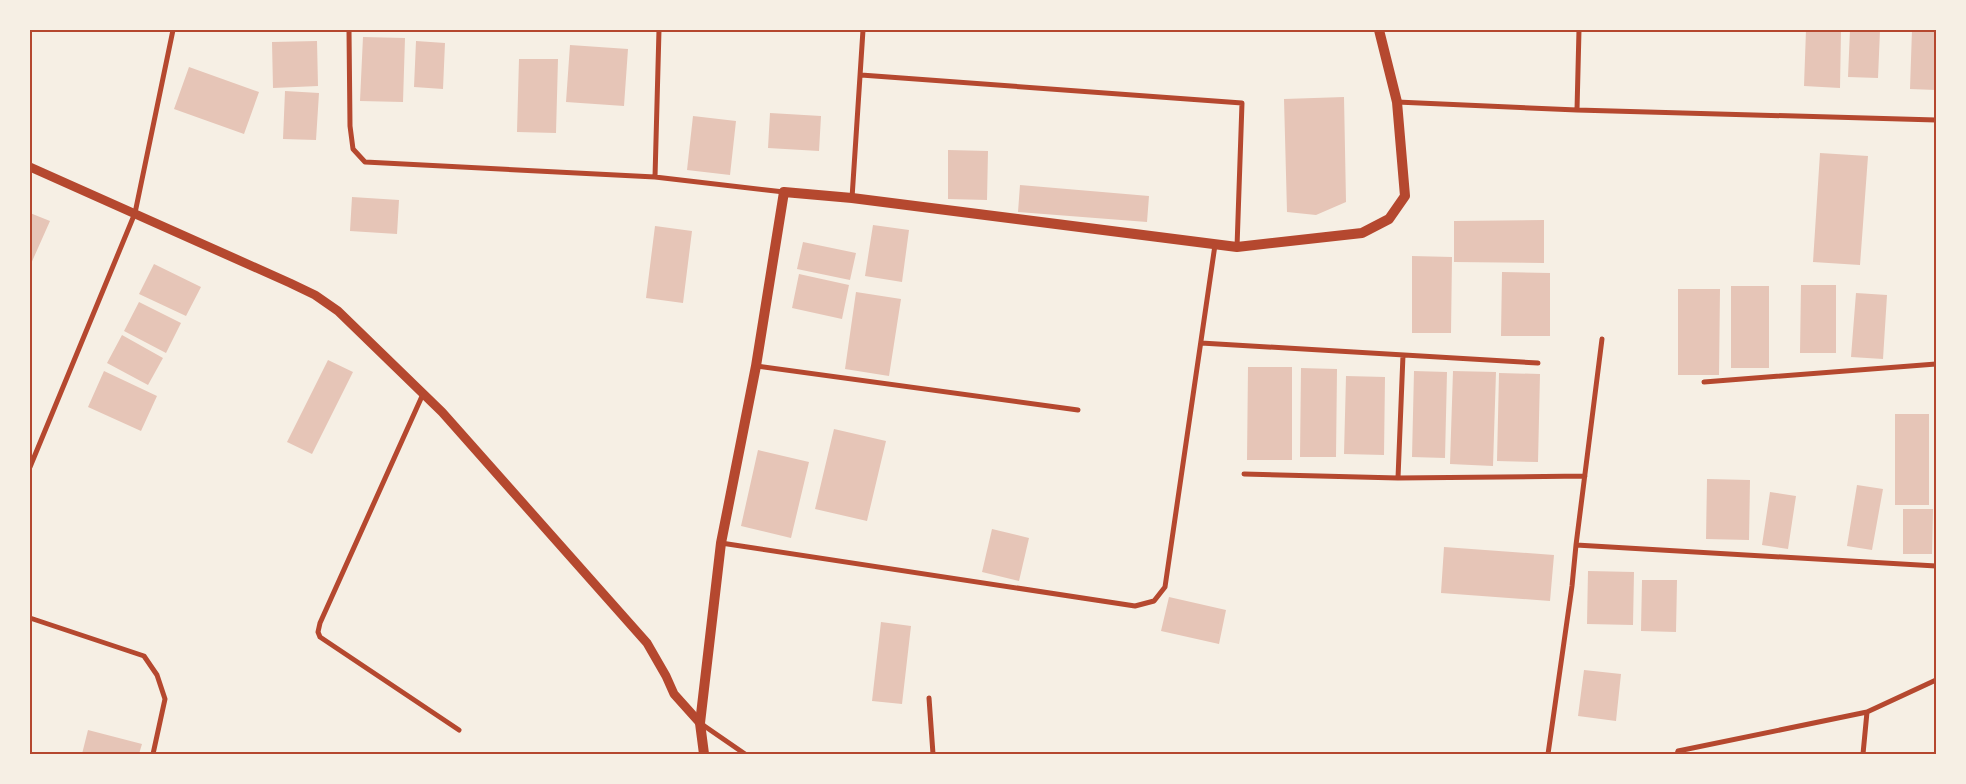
<svg xmlns="http://www.w3.org/2000/svg" width="1966" height="784" viewBox="0 0 1966 784" font-family="'Varela Round',sans-serif">
<style>
.building{fill:#e6c5b7}
.lines{fill:none;stroke-linecap:round;stroke-linejoin:round}
.minor{stroke:#b5482f;stroke-width:5}
.tertiary{stroke:#b5482f;stroke-width:9}
.secondary{stroke:#b5482f;stroke-width:10}
.neatline{fill:none;stroke:#b5482f;stroke-width:2}
</style>
<rect width="100%" height="100%" fill="#f6efe4"/>
<path class="building" d="M1806,30H1841L1840,88L1804,86Z
M1850,30H1880L1878,78L1848,77Z
M1912,30H1936V90L1910,89Z
M363,37L405,38L403,102L360,101Z
M317,41L318,86L273,88L272,42Z
M416,41L445,43L443,89L414,87Z
M570,45L628,49L624,106L566,102Z
M519,59H558L556,133L517,132Z
M189,67L259,92L244,134L174,109Z
M285,91L319,93L316,140L283,139Z
M1344,97L1346,202L1316,215L1287,212L1284,99Z
M770,113L821,116L819,151L768,148Z
M693,116L736,121L730,175L687,170Z
M948,150L988,151L987,200L948,199Z
M1820,153L1868,156L1860,265L1813,262Z
M1020,185L1149,196L1147,222L1018,212Z
M352,197L399,200L397,234L350,231Z
M30,213L50,221L30,266Z
M1544,220V263L1454,262V221Z
M873,225L909,230L902,282L865,276Z
M655,226L692,231L683,303L646,298Z
M803,242L856,253L850,280L797,269Z
M1412,256L1452,257L1451,333H1412Z
M154,264L201,287L186,316L139,294Z
M1502,272L1550,273V336H1501Z
M799,274L849,285L842,319L792,308Z
M1801,285H1836V353H1800Z
M1731,286H1769V368H1731Z
M1678,289H1720L1719,375H1678Z
M856,292L901,299L889,376L845,369Z
M1856,293L1887,295L1883,359L1851,357Z
M139,302L181,323L166,353L124,331Z
M122,335L163,358L148,385L107,363Z
M328,360L353,372L312,454L287,442Z
M1248,367H1292V460H1247Z
M1301,368L1337,369L1336,457H1300Z
M104,371L157,396L141,431L88,407Z
M1414,371L1447,372L1445,458L1412,457Z
M1453,371L1496,372L1493,466L1450,464Z
M1499,373L1540,374L1538,462L1497,461Z
M1346,376L1385,377L1384,455L1344,454Z
M1895,414H1929V505H1895Z
M834,429L886,441L867,521L815,509Z
M758,450L809,462L791,538L741,526Z
M1707,479L1750,480L1749,540L1706,539Z
M1857,485L1883,489L1872,550L1847,546Z
M1770,492L1796,496L1788,549L1762,545Z
M1903,509H1933L1932,554H1903Z
M992,529L1029,538L1019,581L982,572Z
M1444,547L1554,555L1550,601L1441,593Z
M1588,571L1634,572L1633,625L1587,624Z
M1642,580H1677L1676,632L1641,631Z
M1169,597L1226,610L1219,644L1161,631Z
M881,622L911,626L902,704L872,701Z
M1584,670L1621,674L1616,721L1578,716Z
M88,730L142,744L139,754H82Z"/>
<g class="lines">
<path class="minor" d="M349,30L350,126L353,149L365,162L655,177L784,192
M861,75L1242,103L1237,247
M1397,102L1577,110L1936,120
M1577,110L1579,30
M655,177L659,30
M852,198L863,30
M1201,343L1538,363
M756,366L1078,410
M1704,382L1936,364
M423,394L320,623L318,632L320,637L459,730
M30,467L135,213L173,30
M1244,474L1398,478L1585,476
M1398,478L1403,355
M721,543L1135,606L1154,601L1165,587L1215,245
M1576,545L1602,339
M30,618L144,656L157,675L165,699L153,754
M929,698L933,754
M700,723L745,754
M1548,754L1572,586L1576,545L1936,566
M1677,754L1678,751L1867,712L1936,680
M1863,754L1867,712"/>
<path class="tertiary" d="M30,167L290,283L315,295L338,311L442,412L647,643L666,676L674,694L700,723"/>
<path class="secondary" d="M704,754L700,723L721,543L756,366L784,192L852,198L1237,247L1362,233L1389,219L1405,196L1397,102L1379,30"/>
</g>
<rect width="1966" height="784" fill="none" stroke="#f6efe4" stroke-width="62"/>
<rect x="31" y="31" width="1904" height="722" class="neatline"/>
</svg>
